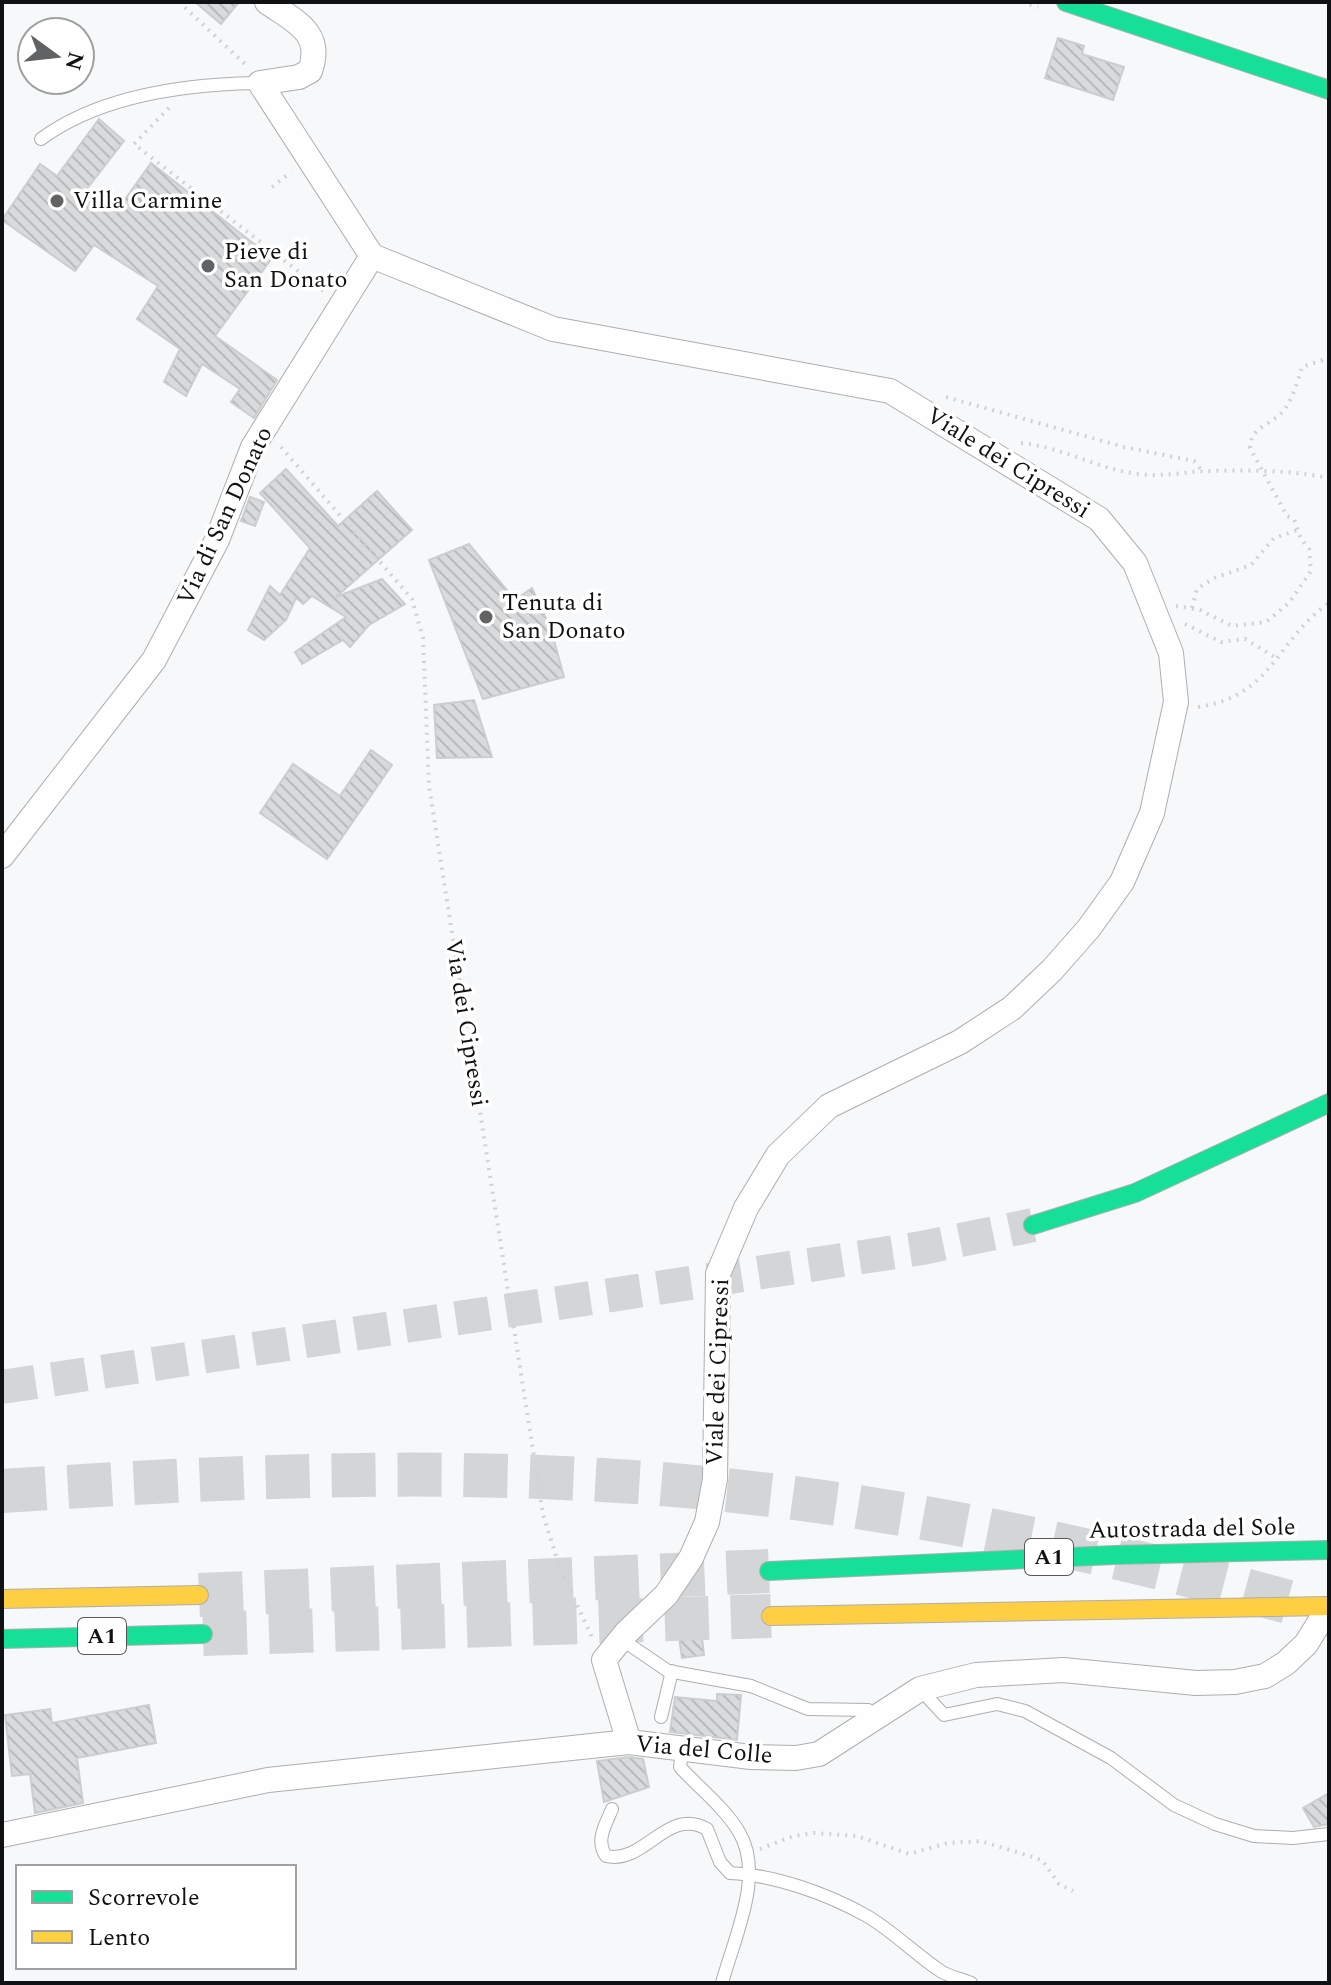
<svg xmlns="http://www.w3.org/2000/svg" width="1331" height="1985" viewBox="0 0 1331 1985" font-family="Spectral,serif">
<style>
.building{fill:url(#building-back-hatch);stroke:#cbcdce;stroke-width:2}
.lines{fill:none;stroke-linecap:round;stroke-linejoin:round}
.secondary-tunnel{stroke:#d4d5d7;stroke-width:34;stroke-dasharray:34 17;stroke-linecap:butt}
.highway-tunnel{stroke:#d4d5d7;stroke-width:44;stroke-dasharray:44 22;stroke-linecap:butt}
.lane-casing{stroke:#adaeaf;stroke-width:14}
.street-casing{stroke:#adaeaf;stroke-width:26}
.fast-casing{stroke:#adaeaf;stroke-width:20}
.slow-casing{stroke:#adaeaf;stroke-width:20}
.path{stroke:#d1d1d1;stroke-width:4;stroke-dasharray:2 6;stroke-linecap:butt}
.lane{stroke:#fefefe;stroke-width:12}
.street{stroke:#fefefe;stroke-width:24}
.fast{stroke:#16e098;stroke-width:18}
.slow{stroke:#ffcf43;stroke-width:18}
.poi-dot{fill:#606263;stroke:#fff;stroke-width:3}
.labels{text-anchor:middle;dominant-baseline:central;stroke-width:7;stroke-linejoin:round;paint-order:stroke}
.shield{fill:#fff;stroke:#585859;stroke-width:2}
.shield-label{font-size:22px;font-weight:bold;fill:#101112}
.poi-label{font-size:24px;fill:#101112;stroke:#fff;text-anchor:start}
.street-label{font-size:24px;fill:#101112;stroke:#fff}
</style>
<defs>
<pattern id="building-back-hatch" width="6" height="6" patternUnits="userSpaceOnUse" patternTransform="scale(2)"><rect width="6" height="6" fill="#d8dadb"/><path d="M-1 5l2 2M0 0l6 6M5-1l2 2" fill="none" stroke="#b8babb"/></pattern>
</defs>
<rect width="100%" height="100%" fill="#f6f8fa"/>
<path class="building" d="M195,2H239L221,24Z
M1058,38L1084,46L1082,54L1124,67L1113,100L1045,78Z
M99,119L124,141L86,190L116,212L151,163L272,258L215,336L277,380L254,418L231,402L240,389L202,364L186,396L164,382L180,349L137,319L158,286L94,245L75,271L2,220L40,164L57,176Z
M286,469L338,526L377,491L412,530L336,597L382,579L405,604L369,625L350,647L343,640L302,664L295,652L346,617L312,596L303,604L296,598L286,620L264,640L248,630L270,586L280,595L310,548L260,493Z
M250,497L264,502L255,526L241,521Z
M469,544L515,600L532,588L551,629L564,677L483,699L429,560Z
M474,700L492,757L437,758L434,705Z
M371,750L392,765L327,859L260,813L293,764L340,796Z
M700,1621L704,1655L682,1658L677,1624Z
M717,1694L741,1695L737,1740L670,1732L675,1697L717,1701Z
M149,1705L156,1743L77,1758L83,1803L35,1813L30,1774L12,1776L5,1715L50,1709L52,1723Z
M629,1757L643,1759L649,1787L604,1802L597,1761Z
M1329,1793V1824L1314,1827L1303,1808Z"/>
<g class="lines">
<path class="secondary-tunnel" d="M2,1387L922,1248L1033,1225"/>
<path class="highway-tunnel" d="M2,1491C202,1478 402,1468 602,1480C834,1493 1065,1539 1288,1602
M199,1595L769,1571
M203,1634L771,1616"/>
<g class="lane-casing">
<path id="lane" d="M41,139C101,95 187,84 260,83
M621,1639L668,1671L751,1686L808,1709L868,1710L874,1721
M920,1689L944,1715L997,1704L1025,1711L1111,1758L1174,1805L1215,1824L1254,1836L1293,1838L1329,1834
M661,1717L672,1671
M682,1750L680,1767C699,1788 725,1808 739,1832C765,1875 734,1938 722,1983
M612,1809C606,1824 595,1840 606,1856C645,1865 667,1806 707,1829L720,1862L730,1873C775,1875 828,1894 867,1916C894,1932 916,1955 942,1972C951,1977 962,1979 971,1983"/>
</g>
<g class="street-casing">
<path id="street" d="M372,256L553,329L890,391L1099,519L1135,563L1171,653L1176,702L1152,813L1122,882L1089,928L1052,970L1012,1008L960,1042L829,1106L778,1155L746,1208L718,1274L715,1479L707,1522L691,1558L666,1595L626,1633L604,1660L629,1742
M2,856L154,660L217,540L253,447L372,256L260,83L299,77L310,71C324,32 294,21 267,2
M2,1835L268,1780L629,1742L751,1757L796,1758L819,1754L920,1689L976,1675L1063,1670L1196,1683L1235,1682L1265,1676L1286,1663L1306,1644L1319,1623"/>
</g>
<g class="fast-casing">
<path id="fast" d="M1066,2L1329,90
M1033,1225L1135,1193L1329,1103
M769,1571L1114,1555L1329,1550
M2,1639L203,1634"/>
</g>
<g class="slow-casing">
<path id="slow" d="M2,1599L199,1595
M771,1616L1329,1606"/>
</g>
<path class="path" d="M179,2L247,66
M1022,2L1038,7
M169,108L134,144L325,292
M272,187L291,172
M946,397L1124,447L1194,461L1203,472
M1021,443C1063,447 1099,470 1139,474C1163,477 1183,472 1207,471C1244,470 1292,470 1329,478
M281,447L412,599L423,638L429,786L543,1514L560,1569L592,1637
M1176,606L1200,610L1232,626L1266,622L1289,603L1311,571L1309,549L1301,539L1294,519L1287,516L1250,448C1250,426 1273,425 1284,410C1293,398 1298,381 1302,367L1329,358
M1192,608L1197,589L1214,578L1251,565L1274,538L1298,530
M1185,624L1221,642L1245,639L1278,659
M1198,707C1273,696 1276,640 1329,603
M760,1849L793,1836L814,1833L857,1836L909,1854L948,1843L981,1841L1042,1860L1059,1884L1073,1891"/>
<use href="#lane" class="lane"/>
<use href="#street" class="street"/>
<use href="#fast" class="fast"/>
<use href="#slow" class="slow"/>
</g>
<g class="poi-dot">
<circle cx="57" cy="201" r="8"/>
<circle cx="208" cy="266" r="8"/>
<circle cx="486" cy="617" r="8"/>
</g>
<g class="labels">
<g class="shield">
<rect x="1025" y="1539" width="48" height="36" rx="6"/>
<rect x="78" y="1618" width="48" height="36" rx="6"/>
</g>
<g class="shield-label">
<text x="1049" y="1557">A1</text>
<text x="102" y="1636">A1</text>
</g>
<g class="poi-label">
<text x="73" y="201">Villa Carmine</text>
<text x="224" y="252">Pieve di<tspan x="224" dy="28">San Donato</tspan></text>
<text x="502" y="603">Tenuta di<tspan x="502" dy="28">San Donato</tspan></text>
</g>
<g class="street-label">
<text transform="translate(1008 463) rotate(32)">Viale dei Cipressi</text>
<text transform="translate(225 516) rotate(-65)">Via di San Donato</text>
<text transform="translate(466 1023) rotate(81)">Via dei Cipressi</text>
<text transform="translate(718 1372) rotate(-88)">Viale dei Cipressi</text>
<text transform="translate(1192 1529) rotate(-1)">Autostrada del Sole</text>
<text transform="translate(704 1750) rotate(5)">Via del Colle</text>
</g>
</g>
<rect width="1331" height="1985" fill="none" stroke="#101112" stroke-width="8"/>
<rect x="16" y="1865" width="280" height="104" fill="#ffffff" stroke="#9fa0a0" stroke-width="2"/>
<rect x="32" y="1891" width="40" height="12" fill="#16e098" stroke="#9fa0a0" stroke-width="2"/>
<text x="88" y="1905" font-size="24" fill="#101112">Scorrevole</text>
<rect x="32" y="1931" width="40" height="12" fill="#ffcf43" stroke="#9fa0a0" stroke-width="2"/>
<text x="88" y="1945" font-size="24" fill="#101112">Lento</text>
<g transform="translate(56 56) rotate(105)"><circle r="38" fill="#ffffff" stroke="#9fa0a0" stroke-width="2"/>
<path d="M0-6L14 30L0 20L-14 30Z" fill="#606263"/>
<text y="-12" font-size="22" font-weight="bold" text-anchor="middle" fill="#101112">N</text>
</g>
</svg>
